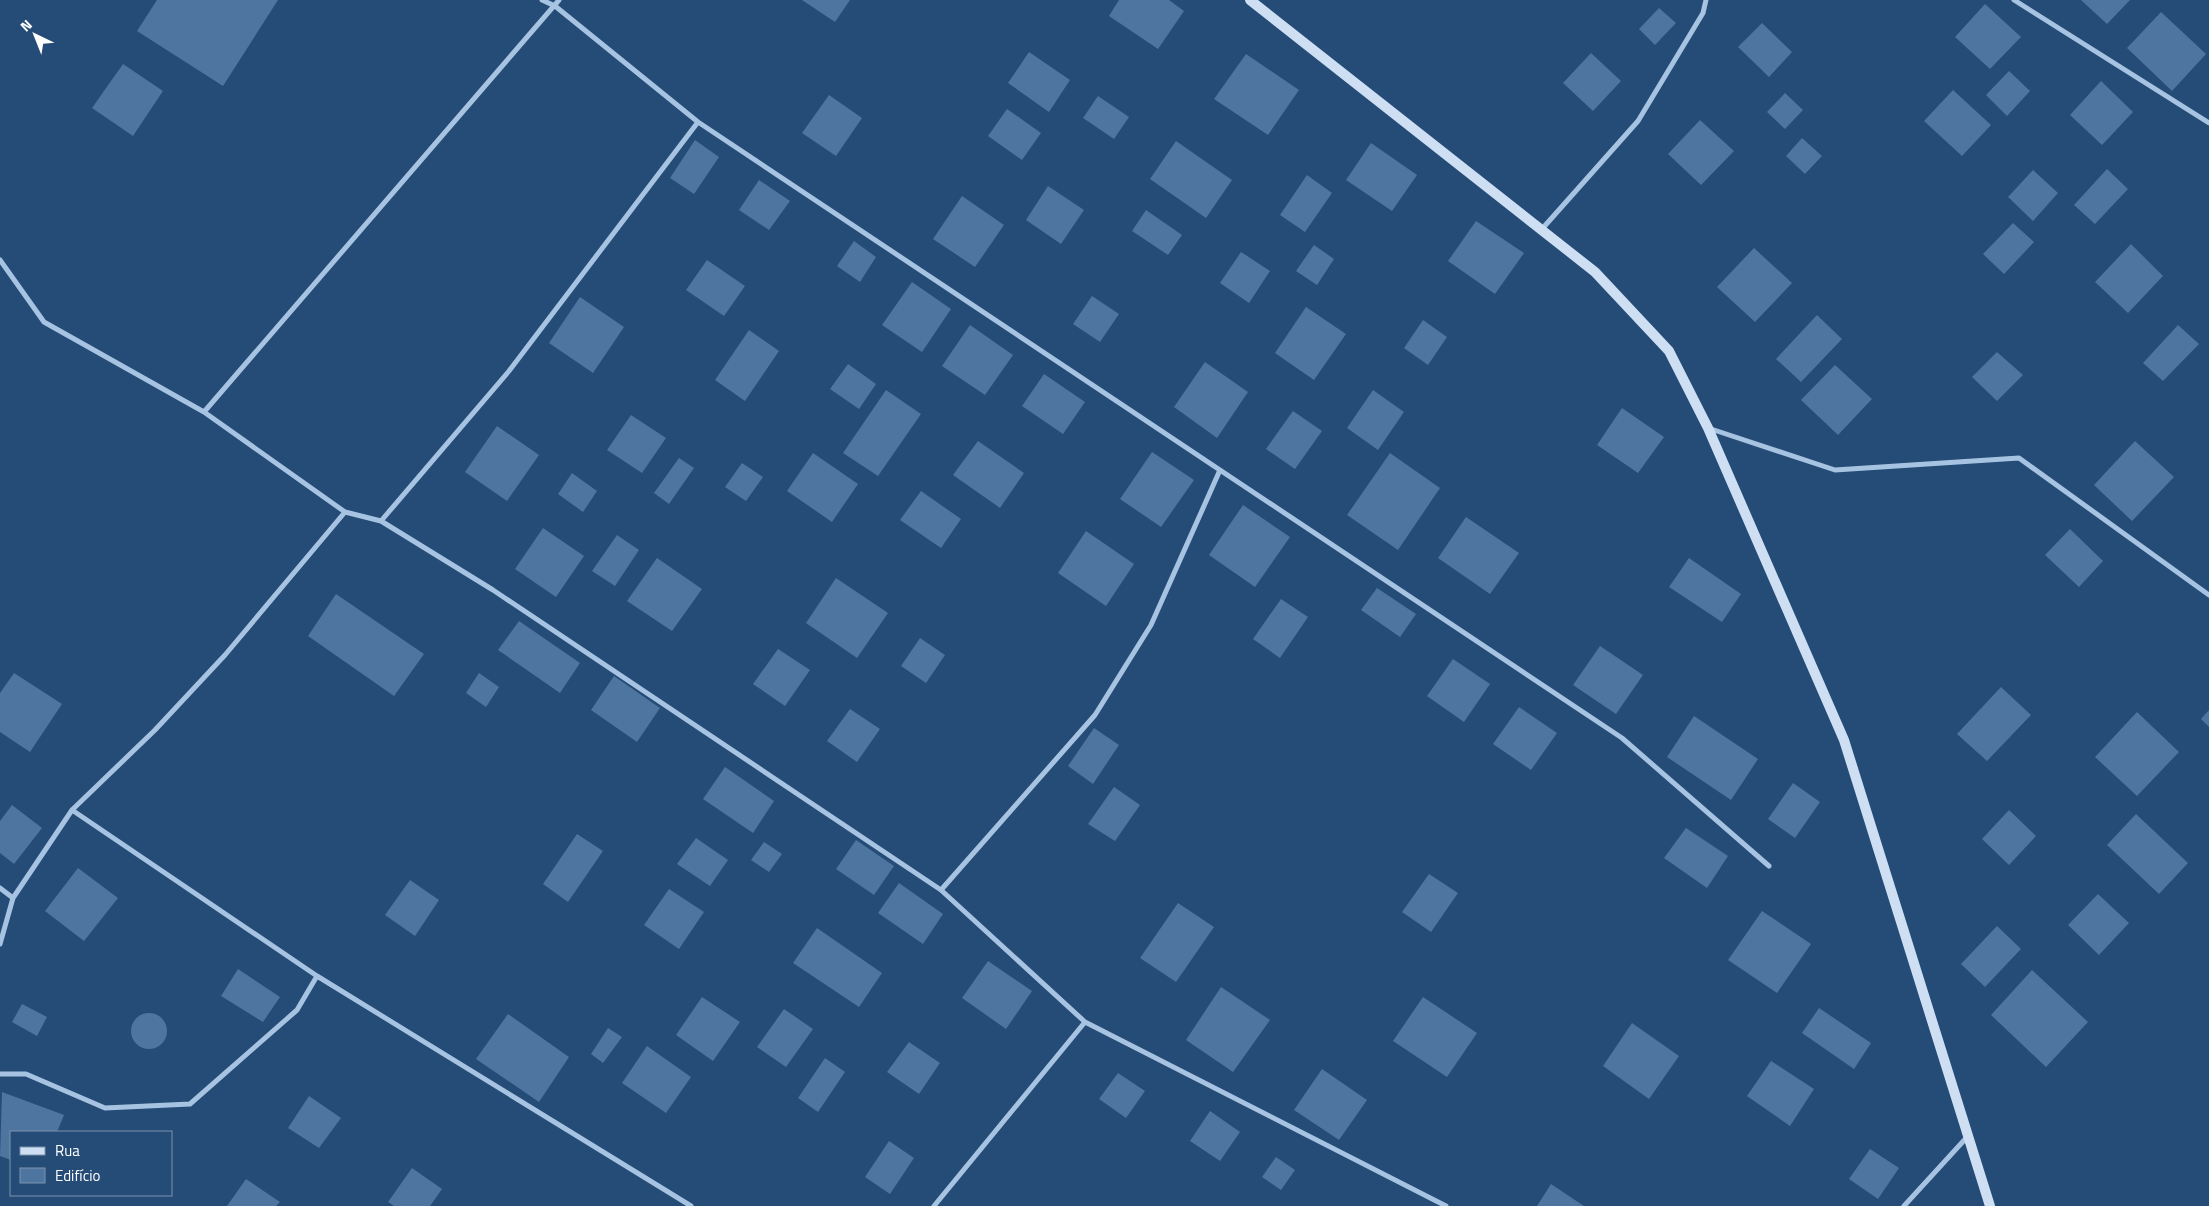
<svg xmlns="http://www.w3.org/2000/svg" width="2209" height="1206" viewBox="0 0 2209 1206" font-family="'Titillium Web',sans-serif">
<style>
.building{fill:#4e75a0}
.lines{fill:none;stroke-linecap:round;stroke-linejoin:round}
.street{stroke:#a7c3e2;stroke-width:5}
.secondary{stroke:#cfdff3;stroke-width:10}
</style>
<rect width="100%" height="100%" fill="#254b77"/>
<path class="building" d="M157,0H278L223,86L137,31Z
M802,0H850L835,22Z
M1119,0H1169L1184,11L1158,49L1109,16Z
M2081,0H2130L2107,24Z
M1985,4L2021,37L1990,69L1955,37Z
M1659,8L1676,23L1655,45L1639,29Z
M2161,12L2206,54L2172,91L2127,48Z
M1762,23L1792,52L1769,77L1738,47Z
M1029,52L1070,80L1049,112L1008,83Z
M1591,53L1621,81L1593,111L1563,83Z
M1246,54L1299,90L1268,135L1214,99Z
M123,64L163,91L133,136L92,108Z
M2009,71L2030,91L2007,116L1986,95Z
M2101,81L2133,112L2102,145L2070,115Z
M1953,90L1991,125L1962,156L1924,121Z
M1785,93L1803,110L1785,129L1767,112Z
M829,95L862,118L836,156L802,133Z
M1098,96L1129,117L1114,139L1083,118Z
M1007,109L1041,133L1022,160L988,136Z
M1700,120L1734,151L1701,185L1668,154Z
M1802,138L1822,156L1805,174L1786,156Z
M695,140L719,157L694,194L670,178Z
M1176,141L1232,180L1206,218L1150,179Z
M1371,143L1417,175L1392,211L1346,180Z
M2107,169L2128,189L2095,224L2074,205Z
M2033,170L2058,193L2033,221L2008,197Z
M1307,175L1332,193L1305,232L1280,215Z
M759,180L790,201L769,230L739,210Z
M1048,186L1084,210L1061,244L1026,220Z
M962,196L1004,225L975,267L933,239Z
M1146,210L1182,235L1168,255L1132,231Z
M1476,221L1524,253L1495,294L1448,261Z
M2013,223L2034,242L2004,274L1983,254Z
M854,241L876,257L860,282L837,266Z
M2131,244L2163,276L2128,313L2095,282Z
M1314,245L1334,259L1317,285L1296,271Z
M1754,248L1792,283L1755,322L1717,287Z
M1241,252L1270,271L1249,303L1220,283Z
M707,260L745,286L724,316L686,290Z
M912,282L951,309L922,352L882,325Z
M1092,296L1119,314L1100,342L1073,324Z
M580,297L624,327L593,373L549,343Z
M1306,307L1346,334L1314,380L1275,353Z
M1817,315L1842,339L1801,382L1776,359Z
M1423,320L1447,337L1428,365L1404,348Z
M970,325L1013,355L985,395L942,366Z
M2178,325L2199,344L2163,381L2143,363Z
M749,330L779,351L745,401L715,380Z
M1997,352L2023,375L1997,401L1972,377Z
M1205,362L1248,392L1217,438L1174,407Z
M848,364L876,384L859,409L830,389Z
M1835,365L1872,399L1838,435L1801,400Z
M1044,374L1085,402L1063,434L1022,406Z
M886,390L921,414L878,476L843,453Z
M1373,390L1404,412L1378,450L1347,428Z
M1622,408L1664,437L1638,473L1597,445Z
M1293,411L1322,431L1295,469L1266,449Z
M631,415L666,438L642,473L607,450Z
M497,426L539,455L507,501L465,472Z
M978,441L1024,473L1000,508L953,475Z
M2135,441L2174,477L2132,521L2094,485Z
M1152,452L1194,480L1161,527L1120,499Z
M813,453L858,484L832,522L787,491Z
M1390,453L1440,488L1398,550L1347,515Z
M679,458L694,468L669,504L654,493Z
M742,463L763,477L746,501L725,487Z
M572,473L597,491L583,512L558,494Z
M921,491L961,519L941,548L900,520Z
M1243,505L1290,537L1255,587L1209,555Z
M1466,517L1519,553L1490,594L1438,558Z
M543,528L584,556L556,597L515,569Z
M2070,529L2103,561L2079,587L2045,555Z
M1086,531L1134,564L1106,606L1058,573Z
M617,535L639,550L615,586L592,571Z
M657,558L702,589L672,631L627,601Z
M1689,558L1741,594L1722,622L1669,587Z
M836,578L888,613L857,658L806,623Z
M1377,588L1416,614L1400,637L1361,610Z
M336,594L424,654L394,696L308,636Z
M1281,599L1308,617L1280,658L1253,639Z
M519,621L580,663L560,693L498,650Z
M920,638L945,655L926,683L901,666Z
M1600,646L1643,675L1616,714L1573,685Z
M778,649L810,670L785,706L753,684Z
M1453,659L1490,684L1464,722L1427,696Z
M14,673L62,704L30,752L0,732V693Z
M479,673L499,687L486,707L466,693Z
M614,676L660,708L637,742L591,710Z
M2001,687L2031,715L1987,761L1957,734Z
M1519,707L1557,733L1531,770L1493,744Z
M850,709L880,729L857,762L827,741Z
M2209,710V727L2201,719Z
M2137,712L2179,752L2137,796L2095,757Z
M1694,716L1758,759L1731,800L1667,757Z
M1094,728L1119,745L1093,784L1068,766Z
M725,767L774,801L753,833L703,799Z
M1793,783L1820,802L1795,838L1768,819Z
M1114,787L1140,805L1115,841L1088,824Z
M12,805L42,828L14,864L0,853V821Z
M2009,810L2036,836L2009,865L1982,839Z
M2136,814L2188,863L2159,894L2107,845Z
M1686,828L1728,856L1707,888L1664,858Z
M577,834L603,851L568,902L543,884Z
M696,838L728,860L710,886L677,864Z
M856,840L894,866L874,895L836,869Z
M764,842L782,854L769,872L751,860Z
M78,868L118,898L84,941L45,911Z
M1429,874L1458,893L1431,932L1402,912Z
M410,880L439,900L415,936L385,915Z
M899,883L943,914L923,944L878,913Z
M669,889L704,912L679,949L644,925Z
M2098,894L2129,923L2099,955L2068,925Z
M1178,903L1214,927L1176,982L1140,958Z
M1762,911L1811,944L1777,993L1728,960Z
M1997,926L2021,949L1985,987L1961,964Z
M817,928L882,973L859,1007L793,963Z
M988,961L1032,991L1006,1029L962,998Z
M238,969L280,997L263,1022L221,996Z
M2032,970L2088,1022L2046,1067L1991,1015Z
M1221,987L1270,1020L1233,1072L1186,1040Z
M702,997L740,1022L713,1061L676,1035Z
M1423,997L1477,1033L1447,1077L1393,1041Z
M22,1004L47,1017L37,1036L12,1022Z
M1819,1008L1871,1043L1854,1069L1802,1033Z
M784,1009L813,1029L786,1067L757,1047Z
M131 1031a18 18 0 1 1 36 0a18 18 0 1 1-36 0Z
M508,1014L569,1057L539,1102L476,1059Z
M1632,1023L1679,1056L1649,1099L1603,1066Z
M608,1028L622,1037L603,1063L591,1054Z
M909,1042L940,1063L919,1094L887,1072Z
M647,1046L691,1077L666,1113L622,1083Z
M825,1058L845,1072L818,1112L798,1098Z
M1771,1061L1814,1089L1790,1126L1747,1096Z
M1322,1069L1367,1100L1339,1140L1294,1110Z
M1118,1073L1145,1091L1126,1118L1099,1099Z
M2,1092L64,1115L57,1132H11V1160L0,1156Z
M309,1096L341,1118L319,1148L288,1128Z
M1210,1111L1240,1132L1220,1161L1190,1141Z
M889,1141L914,1158L890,1194L865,1177Z
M1870,1149L1899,1168L1878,1199L1849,1179Z
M1276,1157L1295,1170L1281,1190L1262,1177Z
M412,1168L442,1189L430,1206H394L388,1202Z
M246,1179L280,1202L276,1206H227Z
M1551,1184L1584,1206H1537Z"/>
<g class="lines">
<path class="street" d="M542,0L555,6L698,122L1622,738L1769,866
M2014,0L2209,123
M1542,229L1638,121L1703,13L1706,0
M0,260L44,322L204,412L345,512L381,521L493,590L941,890L1085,1022L1446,1206
M204,412L559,0
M1708,428L1835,470L2019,458L2209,595
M381,521L509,371L698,122
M72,810L317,976L691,1206
M0,888L13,898
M941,890L1095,715L1151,625L1220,470
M0,944L13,898L72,810L155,730L225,655L345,512
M0,1074H26L105,1108L190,1104L297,1010L317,976
M934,1206L1085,1022
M1904,1206L1968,1136"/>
<path class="secondary" d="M1250,0L1595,272L1669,351L1708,428L1844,740L1990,1206"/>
</g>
<rect x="10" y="1131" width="162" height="65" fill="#254b77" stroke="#7c93ad"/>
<rect x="20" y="1147" width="25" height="8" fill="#cfdff3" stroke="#7c93ad"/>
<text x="55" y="1156" font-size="15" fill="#ffffff">Rua</text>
<rect x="20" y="1168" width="25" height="15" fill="#4e75a0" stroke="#7c93ad"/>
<text x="55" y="1181" font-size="15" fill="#ffffff">Edifício</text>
<g transform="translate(35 35) rotate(317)" stroke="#254b77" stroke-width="4" paint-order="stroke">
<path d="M0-4L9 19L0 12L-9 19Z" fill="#ffffff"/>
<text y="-8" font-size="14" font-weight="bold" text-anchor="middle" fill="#ffffff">N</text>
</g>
</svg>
